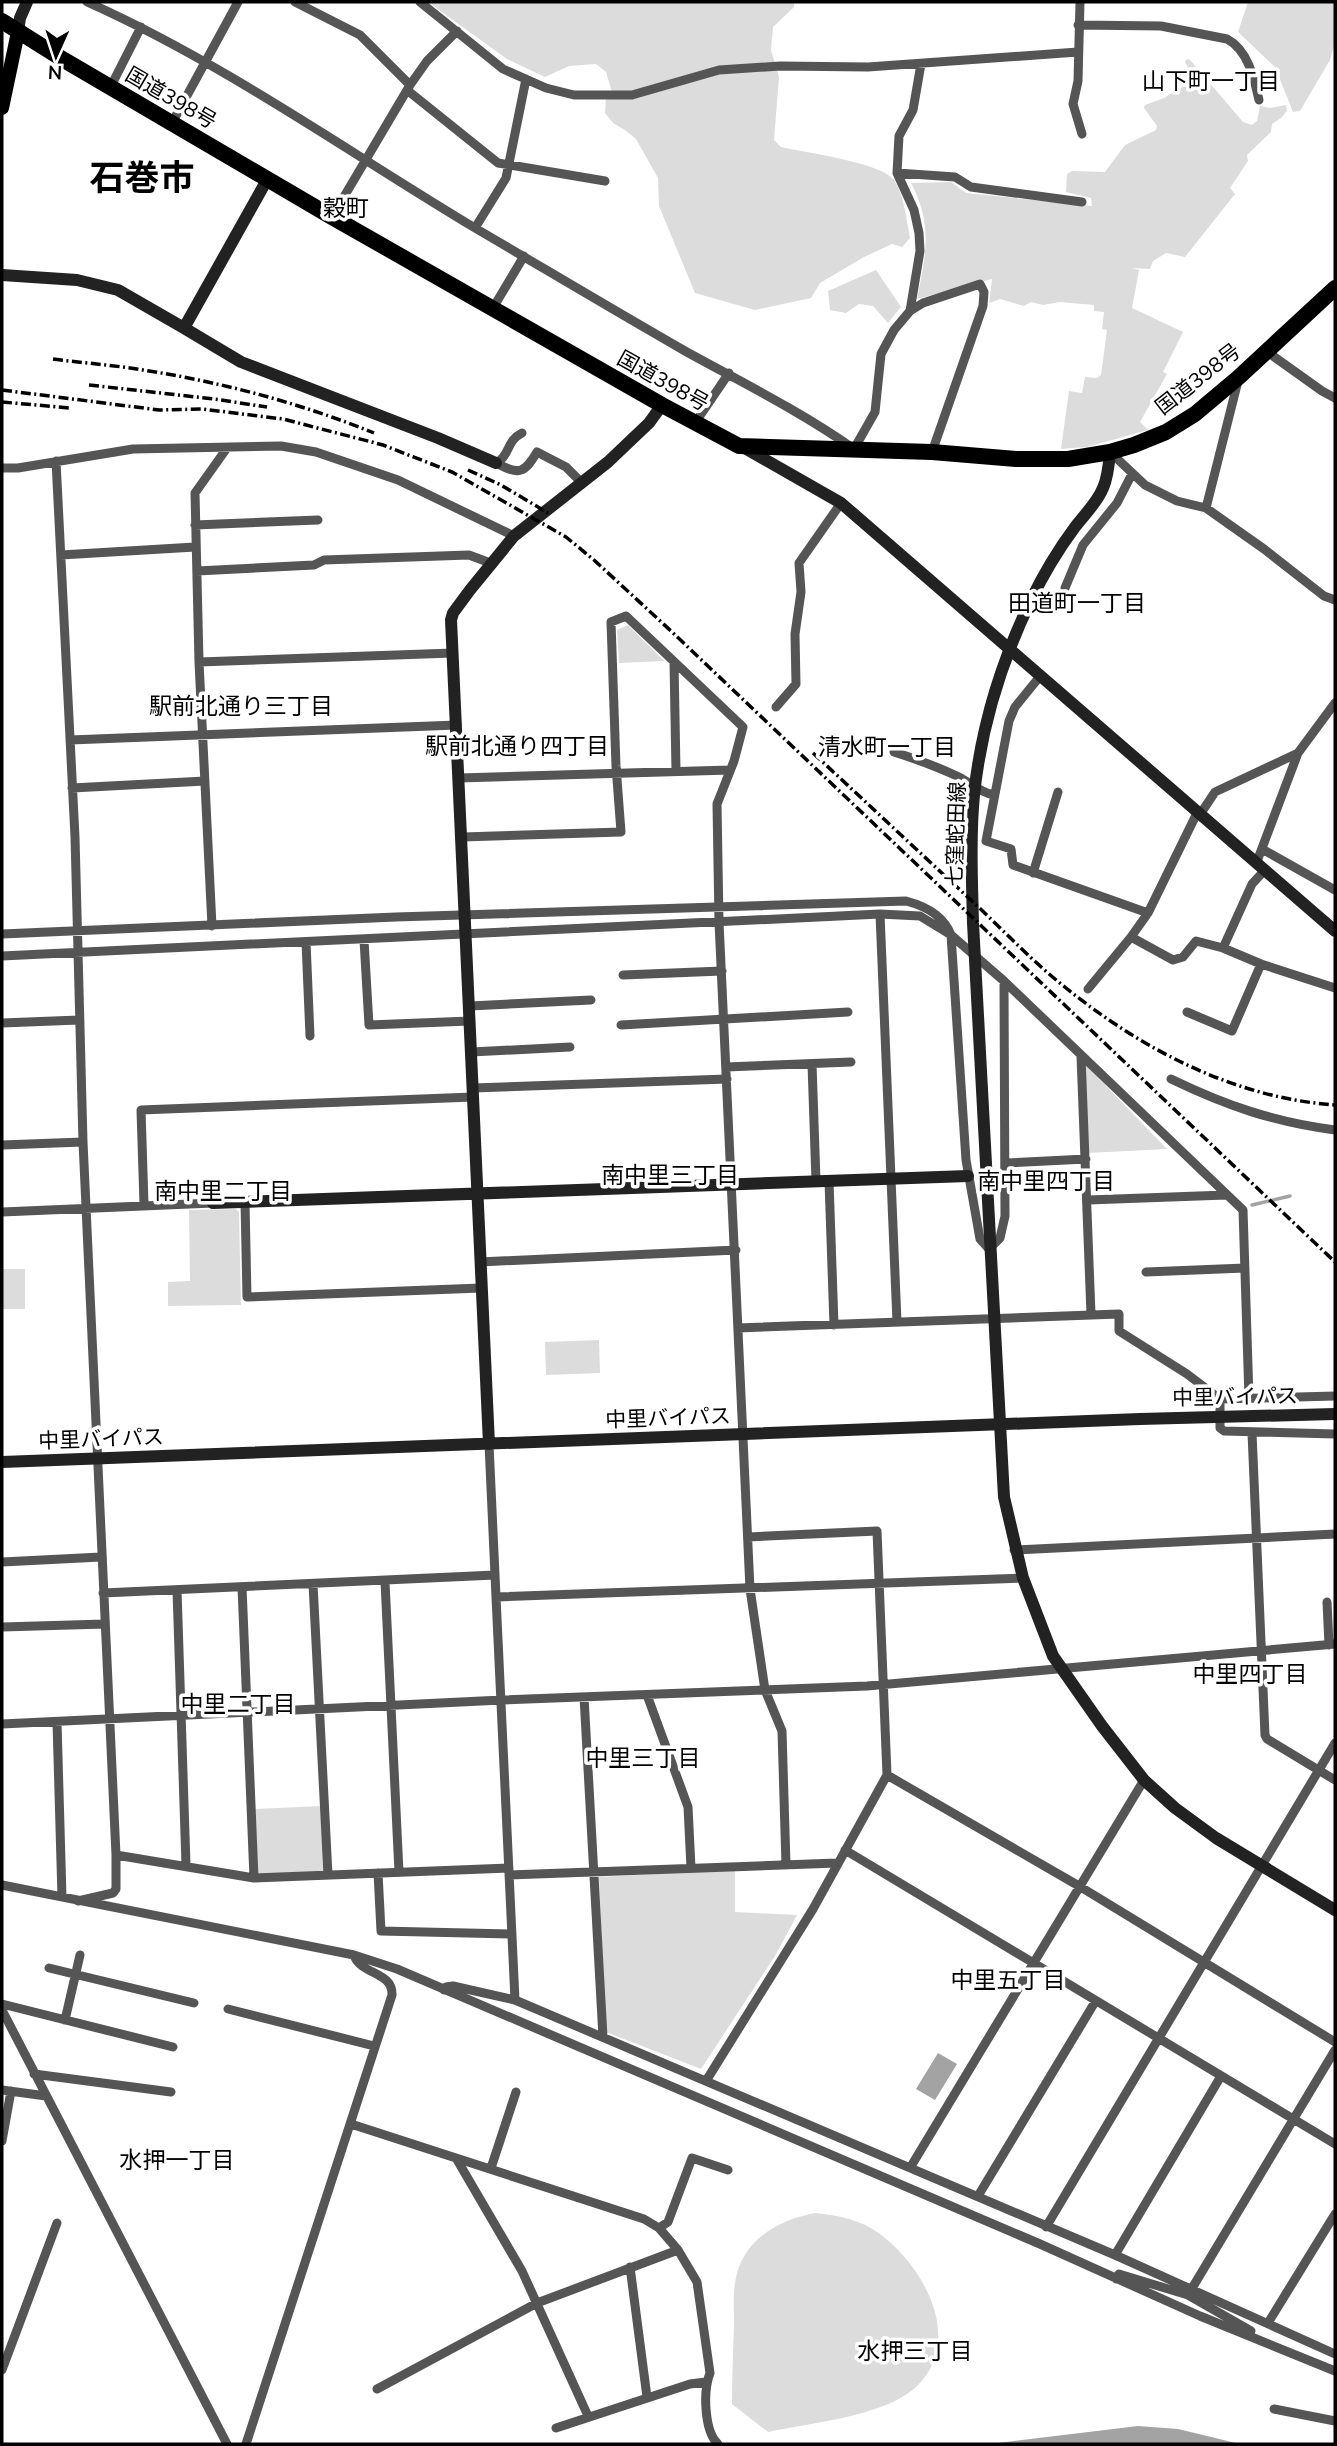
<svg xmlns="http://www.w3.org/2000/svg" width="1337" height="2446" viewBox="0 0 1337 2446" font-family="'Nunito Sans','Noto Sans JP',sans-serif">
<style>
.green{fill:#dcdcdc}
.water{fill:#a3a3a3}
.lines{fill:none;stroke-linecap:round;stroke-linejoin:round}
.stream{stroke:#a3a3a3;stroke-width:3.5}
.street{stroke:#555;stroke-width:9}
.secondary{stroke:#222;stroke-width:12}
.primary{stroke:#000;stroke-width:14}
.highway{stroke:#000;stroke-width:16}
.rail{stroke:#000;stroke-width:3.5;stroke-dasharray:10 3.5 2 3.5;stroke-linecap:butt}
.labels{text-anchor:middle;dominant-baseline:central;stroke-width:7;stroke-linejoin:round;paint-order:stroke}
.street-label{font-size:21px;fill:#000;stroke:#fff}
.neighbourhood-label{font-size:23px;fill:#000;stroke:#fff}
.town-label{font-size:35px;font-weight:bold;fill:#000;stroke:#fff}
</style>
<rect width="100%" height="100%" fill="#fff"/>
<path class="green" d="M428,2H794V7L773,27L771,50L779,77L774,140L781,147C803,152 883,163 894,180C905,198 906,218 910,238L902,247L892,244L864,257L820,283L811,298L755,310L695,293L659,206L658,178L636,139L625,130L613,123L605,113L606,98L612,92L606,72L596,64L569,66L545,77L507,59Z
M1248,2H1335V42L1330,60L1300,111L1293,112L1275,67L1238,32Z
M1187,59L1190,60L1243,122L1252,125L1257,121L1260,106L1270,108L1286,105L1287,111L1281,118L1272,124L1271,132L1247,155L1248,161L1230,188L1235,194L1185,257L1166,253L1153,261L1150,269L1132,268L1139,270L1132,308L1183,332L1163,372L1167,374L1140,422L1148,430L1087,447L1061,449L1069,391L1082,393L1085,377L1097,378L1101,375L1107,330L1102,329L1104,312L1094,311V305L1060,302L1043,305L1031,302L1024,306L1000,299L989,303L992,279L917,299C926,254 933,225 911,183L951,182L966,193L1092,206L1091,198L1066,192L1067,174L1072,171L1105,172L1125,145L1156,130L1157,126L1144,108L1145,105L1164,98L1192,81V74L1185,62Z
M876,270L901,307L888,323L873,306L859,304L846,313L830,310L828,291Z
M628,625L664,661L619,663L617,630Z
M1084,1063L1167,1149L1088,1153Z
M236,1209L239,1212L241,1305L168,1306V1282L190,1281L189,1210Z
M2,1269H25V1309H2Z
M599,1340L600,1373L546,1375L545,1342Z
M322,1806L324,1872L258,1875L255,1809Z
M735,1870V1912L797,1915L775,1956L701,2069L606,2032L599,1877Z
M815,2213C837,2215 862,2220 880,2234C923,2266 964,2338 918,2385C888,2416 810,2423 768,2432L732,2404C732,2378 733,2353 734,2327C734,2313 733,2297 735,2283C741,2241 777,2220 815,2213Z"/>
<path class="water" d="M938,2053L957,2064L935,2100L916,2089Z
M1138,2426L1178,2429L1240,2444H990Z"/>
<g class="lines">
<path class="stream" d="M1252,1205L1290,1196"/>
<path class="street" d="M87,2C222,62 348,152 475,228C545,269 615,311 685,351C743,383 800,411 854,449L875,412L881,354L894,330L910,311L923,303L980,284L984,292L983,306L932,452
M295,2L360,35L410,85
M420,2L503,69L546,88L574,95H632L719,70L780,66L868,67L1078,52
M1080,2L1078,81L1073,104L1082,134
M1078,25L1161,26L1227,39C1248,50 1254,78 1259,100
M110,88L141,27
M407,90L498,163L605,181
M172,123L238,2
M897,173L955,177L971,187L1082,202
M332,217L410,85L427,61L457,31
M475,228L506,178L526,79
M493,308L524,256
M910,311L920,251L919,233L914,210L897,173L899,136L913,110L921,64
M1266,351L1322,391L1335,398
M695,423L729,373
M522,433C506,441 510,456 496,463C519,475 524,474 537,452L566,467L582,483
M1110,452L1145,485L1177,501L1206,508L1264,549L1324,596L1335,600
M56,461L75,837L83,1142L116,1855V1889L113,1893L78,1901
M2,468H18L133,449L281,446L316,452L398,480L514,536
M1206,508L1238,381
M195,525L318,520
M61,555L195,547
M197,571L314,565L324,560L469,555L493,564
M1065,588L1083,545L1117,503L1132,474
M199,662L453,653
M674,662L676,771
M1041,675L1015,707L1009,721L986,841L1011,849L1013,865L1148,913L1131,937L1173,960L1183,957L1196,941L1223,948L1261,964L1335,988
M776,707L796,684L795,634L801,592L799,563L841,503
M70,740L457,725
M894,752C916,759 938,767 959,777C971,783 979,792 994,795
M459,778L730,770
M72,788L205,781
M1201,813L1215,792L1298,753L1335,703
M462,837L621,832L616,766L611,622L626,616L743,727L734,761L717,804L719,922L750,1589L765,1690L782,1731L786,1865
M1262,849L1335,890
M1256,864L1298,753
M1033,873L1058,792
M1148,913L1198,811
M880,914L897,1322
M212,926L199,662L195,493L227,448
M2,934L396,917L906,901C925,906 944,916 951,935L966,1160L980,1239L989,1249L1000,1238L1005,1216L1004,981
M364,940L369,1025L470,1021
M306,942L310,1036
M1223,948L1252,884L1264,871
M2,956L880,914L920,916L951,935L1004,981L1243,1210L1249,1398
M623,975L722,971
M1088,989L1131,937
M470,1006L591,1000
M1187,1012L1232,1031L1261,964
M2,1023L79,1020
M621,1025L848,1012
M471,1052L570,1047
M1081,1056L1091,1314
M812,1064L816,1181
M726,1067L851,1062
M1171,1079C1227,1106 1274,1122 1335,1130
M473,1088L727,1079
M2,1145L83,1142
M1006,1163L1086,1159
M829,1181L834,1325
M1088,1200L1226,1195
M245,1202L247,1297L481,1288
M144,1204L141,1110L473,1097
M2,1212L213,1203
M480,1262L736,1250
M1146,1272L1245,1268
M738,1328L1119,1314V1331L1187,1374L1220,1399L1335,1396
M1220,1399V1428L1224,1431L1335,1434
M1252,1433L1265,1735L1267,1739L1335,1780
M489,1444L496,1597L1023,1578
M1014,1550L1335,1534
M2,1562L101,1557
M385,1582L399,1872
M313,1584L328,1875
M242,1587L254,1878
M177,1590L186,1865
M103,1593L495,1575
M496,1597L515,2000L1115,2255L1335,2354
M1327,1602L1329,1645
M2,1627L105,1624
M647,1695L688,1807L691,1868
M584,1697L603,2037
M57,1722L62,1897
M2,1724L502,1700L867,1686L1335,1644
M887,1775L1079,1886L1335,2042
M845,1850L1335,2144
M116,1855L254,1878L509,1868
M378,1873L381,1931L512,1934
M509,1875L837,1863
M2,1885L354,1955L397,1969L1040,2244L1200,2316L1335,2371
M49,1968L194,2003
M444,1990L446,1987L453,1986L515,2000
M2,2004L173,2047
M228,2009L374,2046
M2,2010L227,2444
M65,2020L80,1955
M34,2074L171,2092
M706,2081L813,1909L887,1775L877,1531L748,1537
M2,2090L46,2096
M351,2124L644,2219L659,2228L678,2250L697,2282L710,2373C703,2391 704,2431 718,2444
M2,2141L11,2091
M456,2158L522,2271L588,2416
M491,2168L516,2092
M910,2168L1144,1780
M978,2196L1095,2002
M1046,2227L1335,1743
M659,2228L668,2222L692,2158L728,2170
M1115,2255L1221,2076
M630,2267L647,2397
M1116,2279L1119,2274L1188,2295L1251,2331
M1188,2295L1335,2050
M1268,2323L1335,2214
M2,2370L57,2223
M377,2389L537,2303L678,2250
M1274,2409L1335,2421
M556,2428L690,2384L706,2382
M246,2444L392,1995C393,1971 360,1975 354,1955"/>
<path class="secondary" d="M18,32L20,18L27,2
M2,275L77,280L118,290L184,328L268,178
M184,328L241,362L438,438L496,463
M743,447L841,503L1335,931
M1110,452C1109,464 1108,477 1103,488C1097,503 1084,515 1075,527C1058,550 1043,575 1031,600C1002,660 981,728 974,795C970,837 972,881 973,923L1004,1497L1023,1578L1053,1656L1102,1726L1144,1780L1175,1808L1216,1838L1335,1910
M213,1203L968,1176
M489,1444L451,620L453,613L470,590L514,536L608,462L649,423L662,405
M2,1462L1140,1419L1335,1414"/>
<path class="primary" d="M2,108L18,32"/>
<path class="highway" d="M2,21L64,60L332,217L662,405L739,446L932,452L1016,459H1068L1110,452L1134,445L1166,432L1195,414L1239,377L1335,288"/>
<path class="rail" d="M53,359C83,363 113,365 143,370C221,382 300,403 374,433
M89,385L214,399L267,407
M2,390L159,410L202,409L283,419L383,445L452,472L566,537L594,560L671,631L1335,1262
M2,402L70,408
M468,470L501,485L548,513
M813,753C866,802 919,852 972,901C1003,930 1033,962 1066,988C1143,1050 1235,1098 1335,1105"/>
</g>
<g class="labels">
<g class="street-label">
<text transform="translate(171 98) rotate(30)">国道398号</text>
<text transform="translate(1198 379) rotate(-38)">国道398号</text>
<text transform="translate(663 381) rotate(29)">国道398号</text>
<text transform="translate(956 834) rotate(-88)">七窪蛇田線</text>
<text transform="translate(1235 1397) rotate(-1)">中里バイパス</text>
<text transform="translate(668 1418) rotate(-2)">中里バイパス</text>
<text transform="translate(101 1439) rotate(-2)">中里バイパス</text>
</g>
<g class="neighbourhood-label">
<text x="1211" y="81">山下町一丁目</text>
<text x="346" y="208">穀町</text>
<text x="1077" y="603">田道町一丁目</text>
<text x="241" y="706">駅前北通り三丁目</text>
<text x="517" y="746">駅前北通り四丁目</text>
<text x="887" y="747">清水町一丁目</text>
<text x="670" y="1175">南中里三丁目</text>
<text x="1046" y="1181">南中里四丁目</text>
<text x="223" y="1191">南中里二丁目</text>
<text x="1250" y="1674">中里四丁目</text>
<text x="238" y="1704">中里二丁目</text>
<text x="643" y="1758">中里三丁目</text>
<text x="1008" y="1980">中里五丁目</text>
<text x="177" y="2160">水押一丁目</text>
<text x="915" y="2351">水押三丁目</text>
</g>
<g class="town-label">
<text x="142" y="178">石巻市</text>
</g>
</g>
<rect width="1337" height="2446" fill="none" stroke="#000000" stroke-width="7"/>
<g transform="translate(56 56) rotate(183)" stroke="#ffffff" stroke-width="5" paint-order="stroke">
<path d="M0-5L12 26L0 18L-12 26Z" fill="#000000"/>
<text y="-10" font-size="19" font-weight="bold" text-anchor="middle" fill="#000000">N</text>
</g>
</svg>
